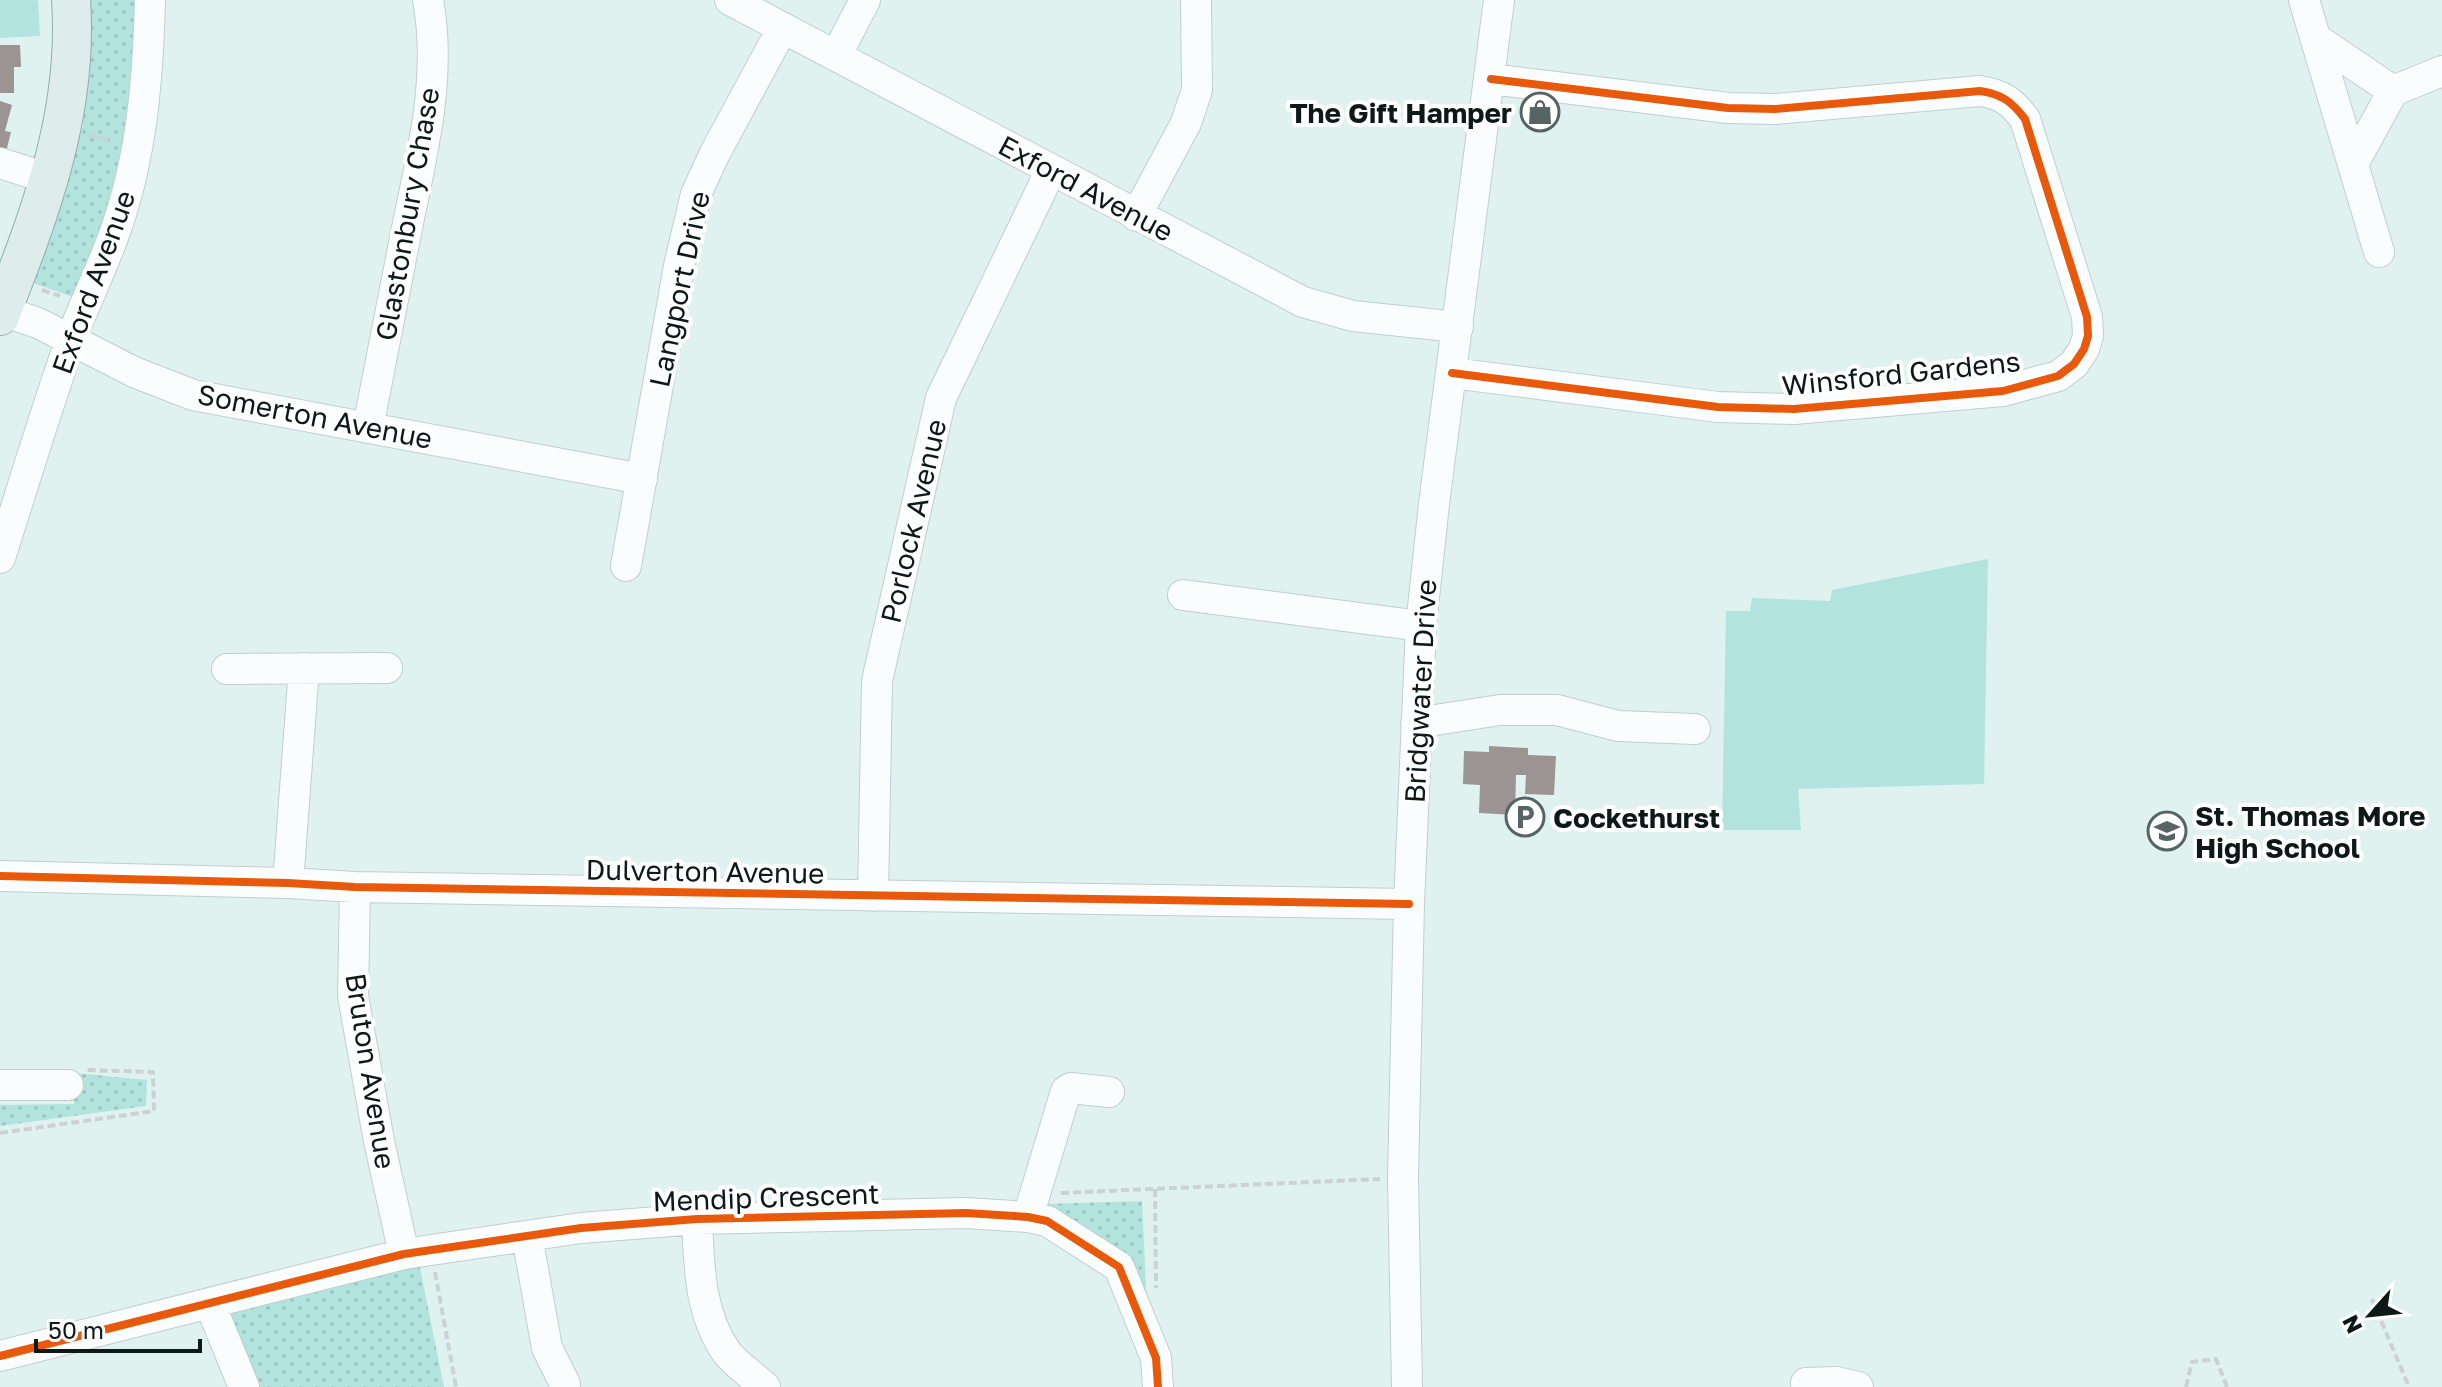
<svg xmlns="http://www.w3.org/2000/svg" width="2442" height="1387" viewBox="0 0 2442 1387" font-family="'Golos Text',sans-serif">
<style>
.grass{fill:url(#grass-dots)}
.green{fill:#b2e3dd}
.building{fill:#9b9492}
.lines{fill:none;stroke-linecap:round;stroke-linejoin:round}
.minor-casing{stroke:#c0cecd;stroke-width:32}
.major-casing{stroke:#92aeab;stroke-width:40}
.path{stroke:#ccd1d1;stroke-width:4;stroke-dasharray:8 4;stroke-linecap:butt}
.minor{stroke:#fafdfd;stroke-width:30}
.major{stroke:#deeceb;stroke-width:38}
.cycleway-casing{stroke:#fff;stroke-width:13}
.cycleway{stroke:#e8590c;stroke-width:8}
.labels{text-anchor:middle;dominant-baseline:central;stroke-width:8;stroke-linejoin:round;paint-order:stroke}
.poi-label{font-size:28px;font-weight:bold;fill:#0c1917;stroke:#fff;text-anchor:start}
.street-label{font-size:28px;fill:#0c1917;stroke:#fff}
</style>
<defs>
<pattern id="grass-dots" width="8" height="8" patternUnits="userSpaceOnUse" patternTransform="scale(2)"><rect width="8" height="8" fill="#b2e3dd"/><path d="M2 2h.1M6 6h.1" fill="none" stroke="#98c2bd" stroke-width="1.8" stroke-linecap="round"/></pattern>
</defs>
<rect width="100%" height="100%" fill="#e0f2f0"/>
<path class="grass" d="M85,0H149L135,133L79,299L24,280L83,126Z
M75,1073L147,1080L146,1106L0,1126V1105L74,1104Z
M1142,1201L1147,1308L1074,1224L1046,1204Z
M419,1263L444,1387H254L224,1311Z"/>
<path class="green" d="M0,0H38L40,36L0,38Z
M1988,559L1984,784L1798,789L1801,830H1722L1726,611H1750L1752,598L1830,601L1832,590Z"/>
<path class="building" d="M0,45H20L21,67H14V93H0Z
M0,101L12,105L5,131L11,132L6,152L0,150Z
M1489,746L1528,748V755L1556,756L1554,795L1525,794L1526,775H1516L1515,815L1479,813L1480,785L1463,784L1464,751L1489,752Z"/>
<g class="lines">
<g class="minor-casing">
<path id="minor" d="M730,0L1303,302L1353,316L1458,327
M2304,0L2379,252
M2315,38L2393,91L2442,71
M836,56L865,0
M0,163L50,179
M2353,164L2393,91
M1136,216L1186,123L1197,90L1196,0
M2,311L38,323L134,372L193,395L642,479
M1452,373L1718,407L1794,409L2003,391L2058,376L2074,364L2084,349L2088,336L2087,317L2025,119C2012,102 2002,94 1980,91L1775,109L1728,108L1491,79
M368,427C381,359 395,291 408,223C423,150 442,75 428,0
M0,558C23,486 45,413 70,342C84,304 103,267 116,229C142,155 148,78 150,0
M626,566L679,266L696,194L715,153L782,29
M1183,595L1421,626
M227,669L387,668
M1416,723L1500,710H1557L1618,726L1695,729
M0,876L288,883L355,887L1409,904
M288,883L304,668
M355,887L353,996L379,1141L404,1254
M873,896L877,681L941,398L1051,170
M0,1085H68
M1028,1217L1066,1091L1071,1088L1109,1092
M697,1219C699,1265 699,1313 727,1353C737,1365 753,1376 765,1387
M527,1236L547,1348L565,1384
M210,1304L244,1387
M0,1356L404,1254L581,1228L697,1219L966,1213L1028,1217L1047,1221L1119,1267L1156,1358L1158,1387
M1806,1383L1836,1382L1858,1387
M1407,1387L1403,1178L1409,904L1421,626L1434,504L1499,0"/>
</g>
<g class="major-casing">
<path id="major" d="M0,316C40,214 79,112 71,0"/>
</g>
<path class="path" d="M89,136L112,140
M42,290L60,296
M0,1133L154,1111L153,1072L86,1070
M1155,1189L1156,1288
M1061,1193L1380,1179
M435,1272L456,1387
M2372,1299L2409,1387
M2186,1387L2192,1362L2216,1359L2227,1387"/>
<use href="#minor" class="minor"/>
<use href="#major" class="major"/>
<g class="cycleway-casing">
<path id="cycleway" d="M1452,373L1718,407L1794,409L2003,391L2058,376L2074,364L2084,349L2088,336L2087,317L2025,119C2012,102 2002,94 1980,91L1775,109L1728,108L1491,79
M0,876L288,883L355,887L1409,904
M0,1356L404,1254L581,1228L697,1219L966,1213L1028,1217L1047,1221L1119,1267L1156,1358L1158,1387"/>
</g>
<use href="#cycleway" class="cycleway"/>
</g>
<defs>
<g id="shop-ring" transform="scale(2)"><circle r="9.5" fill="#fff" stroke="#566563" stroke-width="1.5"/><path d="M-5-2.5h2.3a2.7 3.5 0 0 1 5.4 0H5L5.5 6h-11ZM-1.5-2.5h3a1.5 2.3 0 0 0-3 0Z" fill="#566563"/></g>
<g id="parking-ring" transform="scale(2)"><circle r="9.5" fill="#fff" stroke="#566563" stroke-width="1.5"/><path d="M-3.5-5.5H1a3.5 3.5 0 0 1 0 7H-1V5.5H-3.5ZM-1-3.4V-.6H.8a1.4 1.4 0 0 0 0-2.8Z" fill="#566563"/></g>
<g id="school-ring" transform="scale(2)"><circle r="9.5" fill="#fff" stroke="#566563" stroke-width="1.5"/><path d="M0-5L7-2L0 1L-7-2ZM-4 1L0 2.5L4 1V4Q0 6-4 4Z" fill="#566563"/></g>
</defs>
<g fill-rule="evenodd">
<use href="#shop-ring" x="1540" y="112"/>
<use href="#parking-ring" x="1525" y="817"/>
<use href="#school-ring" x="2167" y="831"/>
</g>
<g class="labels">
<g class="poi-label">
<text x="1512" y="112" text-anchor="end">The Gift Hamper</text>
<text x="2195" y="815">St. Thomas More<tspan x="2195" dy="32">High School</tspan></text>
<text x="1553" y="817">Cockethurst</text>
</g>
<g class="street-label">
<text transform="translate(1086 188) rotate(28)">Exford Avenue</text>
<text transform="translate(407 214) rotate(-80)">Glastonbury Chase</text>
<text transform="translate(93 282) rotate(-70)">Exford Avenue</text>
<text transform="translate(679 289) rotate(-78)">Langport Drive</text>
<text transform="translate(1901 373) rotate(-6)">Winsford Gardens</text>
<text transform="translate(315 416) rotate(11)">Somerton Avenue</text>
<text transform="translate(913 521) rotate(-77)">Porlock Avenue</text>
<text transform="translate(1420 691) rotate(-87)">Bridgwater Drive</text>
<text transform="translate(705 871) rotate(1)">Dulverton Avenue</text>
<text transform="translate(371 1071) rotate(81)">Bruton Avenue</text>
<text transform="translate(766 1197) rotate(-2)">Mendip Crescent</text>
</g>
</g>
<g transform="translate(2370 1315) rotate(243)" stroke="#ffffff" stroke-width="6" paint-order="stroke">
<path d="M0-6L14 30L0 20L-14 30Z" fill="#0c1917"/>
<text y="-12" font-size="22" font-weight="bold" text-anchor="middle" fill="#0c1917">N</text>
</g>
<path d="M36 1339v12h164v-12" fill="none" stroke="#0c1917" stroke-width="4"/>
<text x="48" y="1339" font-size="24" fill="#0c1917" stroke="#ffffff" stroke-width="6" paint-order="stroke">50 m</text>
</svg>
